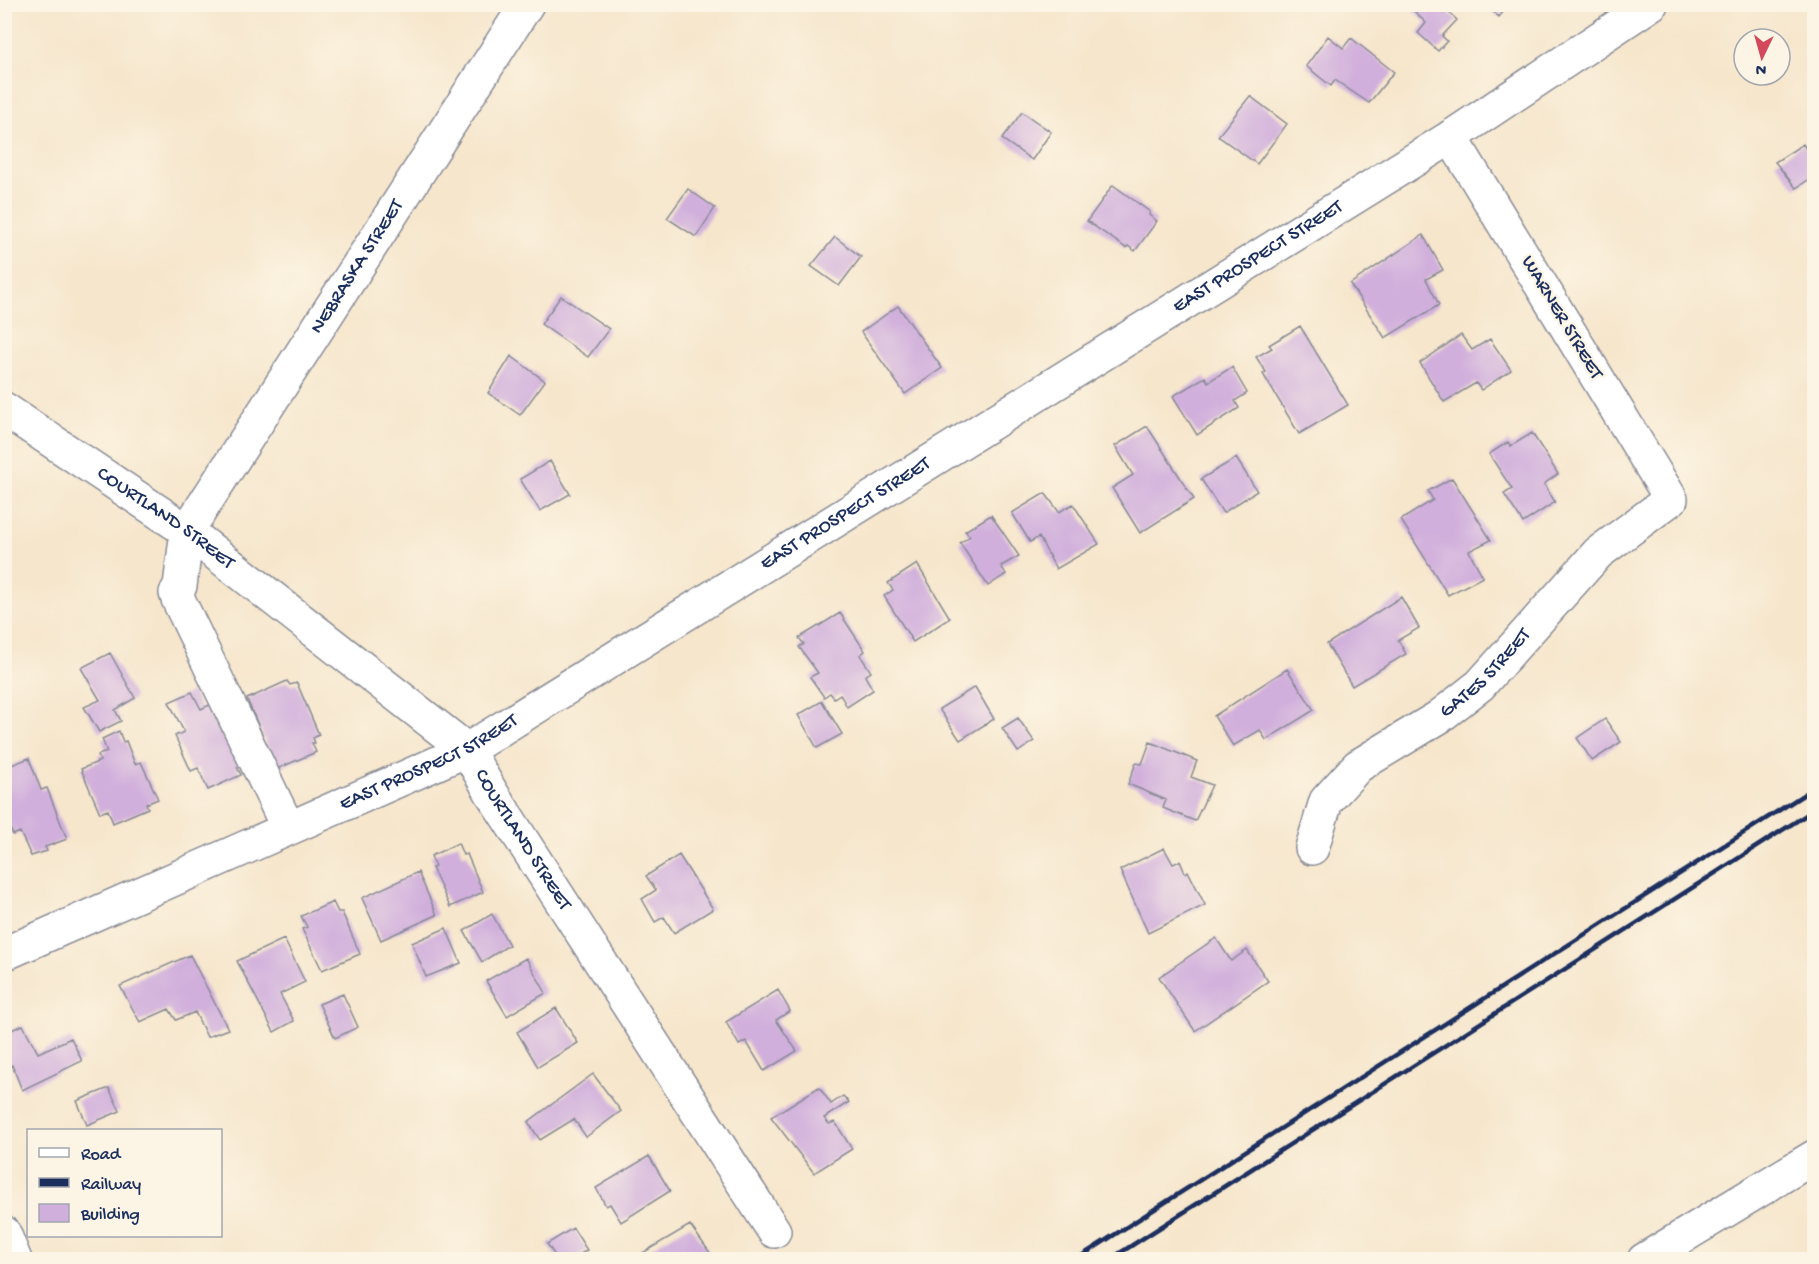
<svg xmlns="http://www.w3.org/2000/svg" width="1819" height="1264" viewBox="0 0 1819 1264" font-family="'Gochi Hand',sans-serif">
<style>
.building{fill:#d0afdc}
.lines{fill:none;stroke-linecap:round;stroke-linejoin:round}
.minor-casing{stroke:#888a95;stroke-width:36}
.minor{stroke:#fff;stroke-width:33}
.rail{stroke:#1b2f5e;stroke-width:4.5}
.labels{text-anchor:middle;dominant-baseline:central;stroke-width:5;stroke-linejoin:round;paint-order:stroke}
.street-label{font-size:20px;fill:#1b2f5e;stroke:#fcf5e5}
</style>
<rect width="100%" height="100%" fill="#fcf5e5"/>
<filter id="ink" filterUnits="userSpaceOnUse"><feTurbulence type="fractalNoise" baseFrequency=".0167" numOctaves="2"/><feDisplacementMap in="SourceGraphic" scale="12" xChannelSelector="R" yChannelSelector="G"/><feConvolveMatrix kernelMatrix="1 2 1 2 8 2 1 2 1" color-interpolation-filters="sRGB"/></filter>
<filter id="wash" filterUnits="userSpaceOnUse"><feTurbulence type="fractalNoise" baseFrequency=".008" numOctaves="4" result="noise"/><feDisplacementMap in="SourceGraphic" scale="24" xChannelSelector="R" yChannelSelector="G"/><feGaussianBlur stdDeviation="1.35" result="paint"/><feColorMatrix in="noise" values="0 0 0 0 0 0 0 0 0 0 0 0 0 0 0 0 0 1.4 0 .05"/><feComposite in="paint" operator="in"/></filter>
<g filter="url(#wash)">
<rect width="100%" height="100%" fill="#f6e6cc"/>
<g id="blocks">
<path class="building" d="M1407,4H1440L1457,20L1442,36L1447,41L1438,51L1418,33L1426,23Z
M1484,4H1510L1499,17Z
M1328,36L1343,48L1351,38L1394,72L1369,103L1335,80L1331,86L1306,66Z
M1250,96L1287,124L1257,164L1218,136Z
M1022,112L1051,132L1032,160L1002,139Z
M1803,144L1814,162V176L1796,188L1775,162Z
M1113,185L1150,212L1149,215L1157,221L1135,251L1128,246L1126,248L1087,221Z
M688,189L715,208L696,237L667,218Z
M1423,235L1443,270L1426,279L1439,305L1385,338L1350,284Z
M835,237L861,257L839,286L811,266Z
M561,296L609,329L588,357L541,324Z
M898,306L942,368L905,394L861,332Z
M1300,326L1348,405L1299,434L1263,374L1266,372L1256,357L1272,348L1269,345Z
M1461,335L1472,350L1490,339L1511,370L1481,390L1476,383L1444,402L1420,363Z
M511,356L545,381L520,415L488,393Z
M1232,367L1247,393L1235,401L1239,408L1197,435L1173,396L1205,377L1208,382Z
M1147,426L1194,499L1140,533L1112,488L1133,475L1115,446Z
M1532,433L1558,474L1544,484L1555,502L1523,523L1504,494L1512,489L1489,454L1508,442L1511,446Z
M1236,458L1257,491L1223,513L1201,479Z
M550,461L570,494L540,511L520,479Z
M1452,478L1491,540L1469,551L1483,577L1448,595L1401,520L1433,500L1428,491Z
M1045,493L1059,512L1073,504L1099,544L1056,569L1039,537L1030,542L1012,513Z
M991,515L1019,556L1001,566L1006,574L988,586L960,543L970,536L965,531Z
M917,564L950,618L913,642L884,596L893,590L888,583Z
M1401,597L1419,628L1398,640L1406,654L1352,686L1327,644Z
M840,613L865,651L860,655L871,672L865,676L873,690L847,707L840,694L834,698L830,693L824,697L810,677L818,673L799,647L804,644L799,638Z
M110,653L135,698L115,710L121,721L99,732L84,707L100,700L81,668Z
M1287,669L1314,710L1266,740L1260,730L1233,746L1214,716Z
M287,681L290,685L297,683L319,735L313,738L315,743H312L316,752L277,769L247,699Z
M975,687L994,719L960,740L939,709Z
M192,692L201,709L218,701L235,742L230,745L240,766L237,767L241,775L208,790L198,768L191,771L175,736L184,732L169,702Z
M822,701L842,734L817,748L798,715Z
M1018,718L1034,741L1018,752L1002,728Z
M1605,719L1621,742L1592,761L1577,738Z
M119,731L123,742L126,741L135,764L141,762L158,799L146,804L148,808L113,823L108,810L100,813L81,769L100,761L98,755L107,752L102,739Z
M1150,742L1197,761L1191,777L1212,785L1195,821L1163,808L1166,800L1128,784L1136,763L1142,764Z
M29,758L41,790L47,788L67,839L45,847L47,851L31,856L20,832L13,835L4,815V768Z
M458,843L463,855L467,854L483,892L450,907L432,868L435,867L431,856Z
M1164,848L1173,864L1180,861L1185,873L1188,871L1205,905L1148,933L1120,870Z
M679,855L713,909L674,933L664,917L655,922L642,899L656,890L646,876Z
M418,872L437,915L381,940L362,898Z
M333,902L338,912H342L360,954L322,970L302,929L307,927L301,916Z
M492,914L509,945L482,962L464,931Z
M446,928L461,963L426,977L412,943Z
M1216,938L1231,961L1247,950L1268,981L1195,1031L1159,977Z
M284,939L305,982L280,994L294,1021L274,1032L237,961Z
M190,955L228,1029L207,1037L195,1012L176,1020L169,1009L140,1022L120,986Z
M526,958L546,993L507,1016L486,981Z
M778,990L790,1011L776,1020L797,1051L764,1071L746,1041L739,1045L726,1022Z
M343,994L358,1027L335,1038L319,1004Z
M556,1008L578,1043L538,1067L517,1032Z
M23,1025L38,1053L71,1038L82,1061L22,1090L12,1065L7,1068L4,1064V1033Z
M593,1074L621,1111L586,1137L574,1119L540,1140L528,1122Z
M819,1087L831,1104L843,1096L849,1102L824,1118L829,1124L835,1122L852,1149L814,1173L771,1117Z
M109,1088L120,1111L87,1125L77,1101Z
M649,1156L670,1191L621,1222L610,1204L606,1206L596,1188Z
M690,1225L713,1257L710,1260H642L639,1255Z
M573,1228L587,1250L571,1260H558L547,1244Z"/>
</g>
</g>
<g filter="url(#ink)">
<use href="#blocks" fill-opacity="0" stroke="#888a95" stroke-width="1.5"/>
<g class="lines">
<g class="minor-casing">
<g id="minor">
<path id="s1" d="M4,409L187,531L467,750L491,792L774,1231"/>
<path id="s2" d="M288,828L178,599L176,593L180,586L187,531L527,4"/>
<path id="s3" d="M1312,848L1326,801L1358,766L1439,717L1480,685L1598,553L1671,499L1451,137"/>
<path id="s4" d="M4,954L467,750L1451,137L1651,4"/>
<path d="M4,1233L15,1260"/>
<path d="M1644,1260L1814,1157"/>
</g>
</g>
<use href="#minor" class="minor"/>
<path class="rail" d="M1075,1260L1814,788
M1109,1260L1814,810"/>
</g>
</g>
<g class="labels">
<g class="street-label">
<text stroke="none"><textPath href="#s4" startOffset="1438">EAST PROSPECT STREET</textPath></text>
<text stroke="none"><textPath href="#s2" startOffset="638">NEBRASKA STREET</textPath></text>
<text transform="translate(1561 318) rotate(59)">WARNER STREET</text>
<text stroke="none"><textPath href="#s4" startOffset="952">EAST PROSPECT STREET</textPath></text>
<text stroke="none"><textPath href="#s1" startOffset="195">COURTLAND STREET</textPath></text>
<text stroke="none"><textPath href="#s3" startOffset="255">GATES STREET</textPath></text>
<text stroke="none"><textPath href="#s4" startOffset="466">EAST PROSPECT STREET</textPath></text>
<text stroke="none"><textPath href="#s1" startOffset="681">COURTLAND STREET</textPath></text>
</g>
</g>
<rect width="1819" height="1264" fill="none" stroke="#fcf5e5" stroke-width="24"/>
<rect x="27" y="1129" width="195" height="108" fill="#fcf5e5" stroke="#a2a6af" stroke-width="1.5"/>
<rect x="39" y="1148" width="30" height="9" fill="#ffffff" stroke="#a2a6af" stroke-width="1.5"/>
<text x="81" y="1159" font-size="18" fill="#1b2f5e">Road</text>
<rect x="39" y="1178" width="30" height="9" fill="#1b2f5e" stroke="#a2a6af" stroke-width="1.5"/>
<text x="81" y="1189" font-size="18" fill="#1b2f5e">Railway</text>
<rect x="39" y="1204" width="30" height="18" fill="#d0afdc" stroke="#a2a6af" stroke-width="1.5"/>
<text x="81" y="1219" font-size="18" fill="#1b2f5e">Building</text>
<g transform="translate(1762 57) rotate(185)"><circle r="28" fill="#fcf5e5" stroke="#a2a6af" stroke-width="1.5"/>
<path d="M0-4.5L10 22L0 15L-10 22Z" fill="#d1495b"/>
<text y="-9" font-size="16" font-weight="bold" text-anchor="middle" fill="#1b2f5e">N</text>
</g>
</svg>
